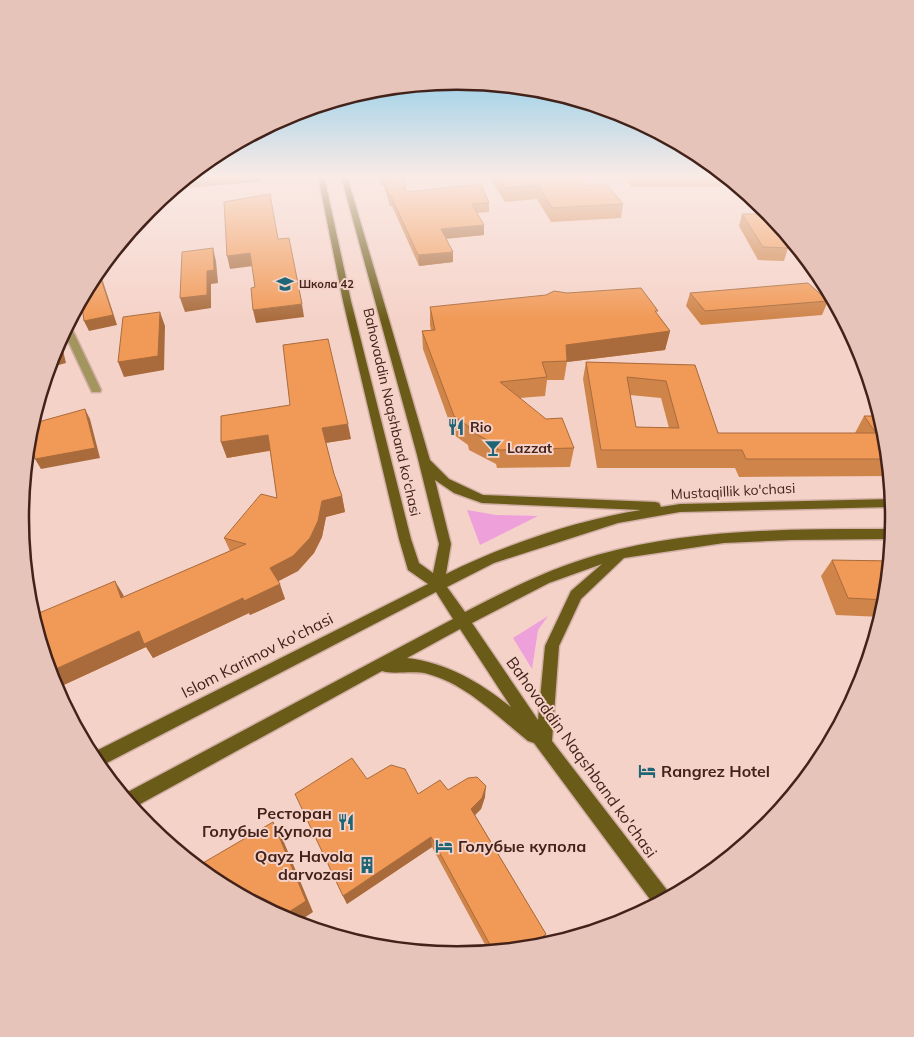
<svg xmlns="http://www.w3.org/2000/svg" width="914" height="1037" viewBox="0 0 914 1037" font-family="Mulish,sans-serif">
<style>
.green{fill:#eda0da}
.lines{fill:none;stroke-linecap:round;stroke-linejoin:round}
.minor-casing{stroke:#d1afa5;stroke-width:3}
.major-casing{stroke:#d1afa5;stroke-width:3}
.minor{fill:#a2955e;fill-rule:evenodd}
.major{fill:#6a5b18;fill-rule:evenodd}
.wall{fill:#cf844a;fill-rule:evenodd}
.shaded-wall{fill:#a96b3c}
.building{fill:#f19956;stroke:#a96b3c;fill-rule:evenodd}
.labels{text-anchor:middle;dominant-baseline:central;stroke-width:4;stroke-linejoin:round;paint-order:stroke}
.far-poi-label{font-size:11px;font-weight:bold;fill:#43221a;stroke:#f5d2c8;text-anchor:start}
.street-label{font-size:14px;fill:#43221a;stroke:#f5d2c8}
.poi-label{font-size:14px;font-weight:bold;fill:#43221a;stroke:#f5d2c8;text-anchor:start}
.near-street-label{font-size:16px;fill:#43221a;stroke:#f5d2c8}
.near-poi-label{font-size:16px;font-weight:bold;fill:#43221a;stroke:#f5d2c8;text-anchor:start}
.rim{fill:none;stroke:#43221a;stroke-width:2.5}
</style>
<rect width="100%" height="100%" fill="#f5d2c8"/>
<path class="green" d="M467,510L496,515L538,516L480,545Z
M548,616L538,630L532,669L513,638Z"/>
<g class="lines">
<g class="minor-casing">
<path id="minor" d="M67,325L71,327L101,390L100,392H92L91,390L64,332Z"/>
</g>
<g class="major-casing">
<path id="major" d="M318,176H324L351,301L411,539L419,563L433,573L439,544L417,455L341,176H347L430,460L449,479L483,495L655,502L659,503L661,507L680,504L892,499V507L680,512L618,523L494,563L447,587L465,612C507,590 551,568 597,555C693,528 795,529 893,529L892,539L792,540L724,543L624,558L581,599L559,646L552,741L670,894L671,897L655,906L534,743L528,741C498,717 466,684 428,674C414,670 392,675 382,671L133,808L122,795L453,619L436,592L99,767L90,754L428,584L408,570L399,539L343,301ZM435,480L454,493L482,503L641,510C577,520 504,545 446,574L451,544ZM602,564L571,591L545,646L538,720L472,623L549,583ZM460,629L511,707C479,682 448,663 407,658Z"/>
</g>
<use href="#minor" class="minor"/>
<use href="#major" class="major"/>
</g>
<path class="wall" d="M379,176H403L406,192L489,203V212L477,213L484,235L446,239L453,262L419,266L392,206H390L384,186H382Z
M489,176H579L587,186L623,204L621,218L551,222L537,199L505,202Z
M627,176H723L720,187H631Z
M742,214L788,248L784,261L758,260L739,226Z
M690,293L828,301L822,315L701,325L686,306Z
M430,307L657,314L670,331L665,350L567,362L564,380H547L545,396L520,398L574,448L570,467L497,468L496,464L469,450L468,445L454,435L423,349L422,331L431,330L430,325Z
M586,362L695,365L718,433H855L864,416L886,434L890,476L739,477L735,468H597L583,379ZM630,395L661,398L669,428L636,427Z
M351,439L326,443L334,474L342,496L345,512L326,517L322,537L314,553L298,571L278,581L285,599L250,615L249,613L153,658L146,647L55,689L53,685L124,597L230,551L224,538L277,498L270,451L227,458L221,442Z
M832,560L890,561L886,604L882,617L836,615L821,576Z
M367,779L418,794L448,790L485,797L481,809L475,815L546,934L542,941L534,948L489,952L432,847L347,904L343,896Z
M781,809L766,828L759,834L756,831L767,820Z"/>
<path class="shaded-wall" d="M188,176H259L260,182L173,189Z
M484,225V235L441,239V229Z
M213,248L216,261L218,283L211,284V308L185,312L180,298L207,271Z
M453,252V262L419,266L418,255Z
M250,253L253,266L230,269L227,256Z
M99,269L117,325L89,331L84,321Z
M302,304L304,317L256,323L253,310Z
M160,312L165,326L164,370L124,377L118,362Z
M670,331L665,350L567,362L566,345Z
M59,340L62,346L66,363L48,368L52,355Z
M85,409L90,419L100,458L41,469L35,459Z
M348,424L351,439L325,443L322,428Z
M268,435L272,450L227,458L221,442Z
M342,496L345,512L326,517L322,537L314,553L298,571L275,583L270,568L322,501Z
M115,581L124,596L121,598Z
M280,584L285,599L250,615L244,601Z
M243,598L249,613L153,658L146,647L55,689L53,685L49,672L139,631Z
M486,786L485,797L481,809L471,819V809Z
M273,822L281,835L313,912L295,924L290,922L281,917Z
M431,837L432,847L347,904L343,896Z
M546,934L542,941L534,948L528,949Z"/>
<path class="building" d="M381,176H403L406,192L481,184L489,203L472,204L484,225L441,229L453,252L418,255L391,196H389L383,176Z
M498,176H579L587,186L606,184L623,204L552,208L538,185L505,188Z
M270,194L278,239L289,238L302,304L253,310L251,288L255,287L250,253L227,256L224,202Z
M742,214H767L788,248L763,247Z
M213,248L214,270L207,271V295L180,298L182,252Z
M98,270L113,315L84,321L81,300L94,275Z
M808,283L828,301L705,311L690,293Z
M641,288L658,311H655L670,331L566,345L567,361L542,362L547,377L500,382L546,419L562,418L574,448L498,450L497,445L470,431L468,426L454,416L422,331L435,330L430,307L546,295L554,291L567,293Z
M160,312L158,356L118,362L123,317Z
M328,339L348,424L322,428L334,474L342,496L322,501L318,521L310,538L293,556L270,568L280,584L244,601L243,598L144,644L139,631L49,672L32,616L115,581L121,598L246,544L224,538L261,494L277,498L268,435L221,442V416L290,405L283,345Z
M59,341L61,353L52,355L53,351Z
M586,362L695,365L718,433H876L864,416H880L886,434L888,459H746L742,450H601ZM627,377L666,381L679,428L636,427Z
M85,409L95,448L35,459L30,428L31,424Z
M832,560L890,561L886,600L848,598Z
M352,758L367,779L391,765L405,769L418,794L440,780L448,790L468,778L477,777L486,786L482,798L471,809L546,934L528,949L494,952L431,837L343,896L295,794Z
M781,809L769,823L767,820Z
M273,822L306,901L281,917L214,882L196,867Z"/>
<linearGradient id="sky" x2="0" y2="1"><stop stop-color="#59beeb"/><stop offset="0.55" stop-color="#faebe6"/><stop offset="1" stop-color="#faebe6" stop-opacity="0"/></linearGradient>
<rect width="914" height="321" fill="url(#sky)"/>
<defs>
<g id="school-bare" transform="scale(1.35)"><path d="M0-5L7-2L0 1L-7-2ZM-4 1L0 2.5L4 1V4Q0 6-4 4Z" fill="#1f6575" stroke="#f5d2c8" stroke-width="2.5" paint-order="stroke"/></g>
<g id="restaurant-bare" transform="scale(1.35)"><path d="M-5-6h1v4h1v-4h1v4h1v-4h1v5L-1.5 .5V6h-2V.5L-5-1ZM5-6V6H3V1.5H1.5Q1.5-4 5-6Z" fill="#1f6575" stroke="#f5d2c8" stroke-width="2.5" paint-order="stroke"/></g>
<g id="bar-bare" transform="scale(1.35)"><path d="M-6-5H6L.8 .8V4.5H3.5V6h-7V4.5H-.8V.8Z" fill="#1f6575" stroke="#f5d2c8" stroke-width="2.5" paint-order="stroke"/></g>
<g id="hotel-bare" transform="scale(1.35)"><path d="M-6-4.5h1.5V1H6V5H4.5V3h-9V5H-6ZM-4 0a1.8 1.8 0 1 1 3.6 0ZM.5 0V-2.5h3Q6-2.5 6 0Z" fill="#1f6575" stroke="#f5d2c8" stroke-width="2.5" paint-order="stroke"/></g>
<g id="building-bare" transform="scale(1.35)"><path d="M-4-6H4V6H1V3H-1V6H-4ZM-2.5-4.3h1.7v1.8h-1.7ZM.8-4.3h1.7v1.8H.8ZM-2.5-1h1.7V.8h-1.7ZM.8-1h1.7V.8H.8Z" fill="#1f6575" stroke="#f5d2c8" stroke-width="2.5" paint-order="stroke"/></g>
</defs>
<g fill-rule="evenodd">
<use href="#school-bare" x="285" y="284"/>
<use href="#restaurant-bare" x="456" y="427"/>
<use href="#bar-bare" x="493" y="448"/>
<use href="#hotel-bare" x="647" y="771"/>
<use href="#restaurant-bare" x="346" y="822"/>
<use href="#hotel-bare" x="444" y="846"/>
<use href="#building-bare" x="367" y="865"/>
</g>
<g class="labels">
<g class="far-poi-label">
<text x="299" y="284">Школа 42</text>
</g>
<g class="street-label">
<text transform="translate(392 412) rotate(77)">Bahovaddin Naqshband ko'chasi</text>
<text transform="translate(733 491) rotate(-3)">Mustaqillik ko'chasi</text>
</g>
<g class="poi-label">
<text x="470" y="427">Rio</text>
<text x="507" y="448">Lazzat</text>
</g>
<g class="near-street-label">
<text transform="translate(257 655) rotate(-27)">Islom Karimov ko'chasi</text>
<text transform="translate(582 757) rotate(54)">Bahovaddin Naqshband ko'chasi</text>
</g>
<g class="near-poi-label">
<text x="661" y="771">Rangrez Hotel</text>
<text x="332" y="813" text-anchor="end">Ресторан<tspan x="332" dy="18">Голубые Купола</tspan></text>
<text x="458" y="846">Голубые купола</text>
<text x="353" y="856" text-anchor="end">Qayz Havola<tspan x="353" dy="18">darvozasi</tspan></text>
</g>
</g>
<path d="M0 0H914V1037H0ZM29 518a428 428 0 1 1 856 0a428 428 0 1 1-856 0Z" fill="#e7c4ba" fill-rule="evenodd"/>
<path class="rim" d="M29 518a428 428 0 1 1 856 0a428 428 0 1 1-856 0Z"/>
</svg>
